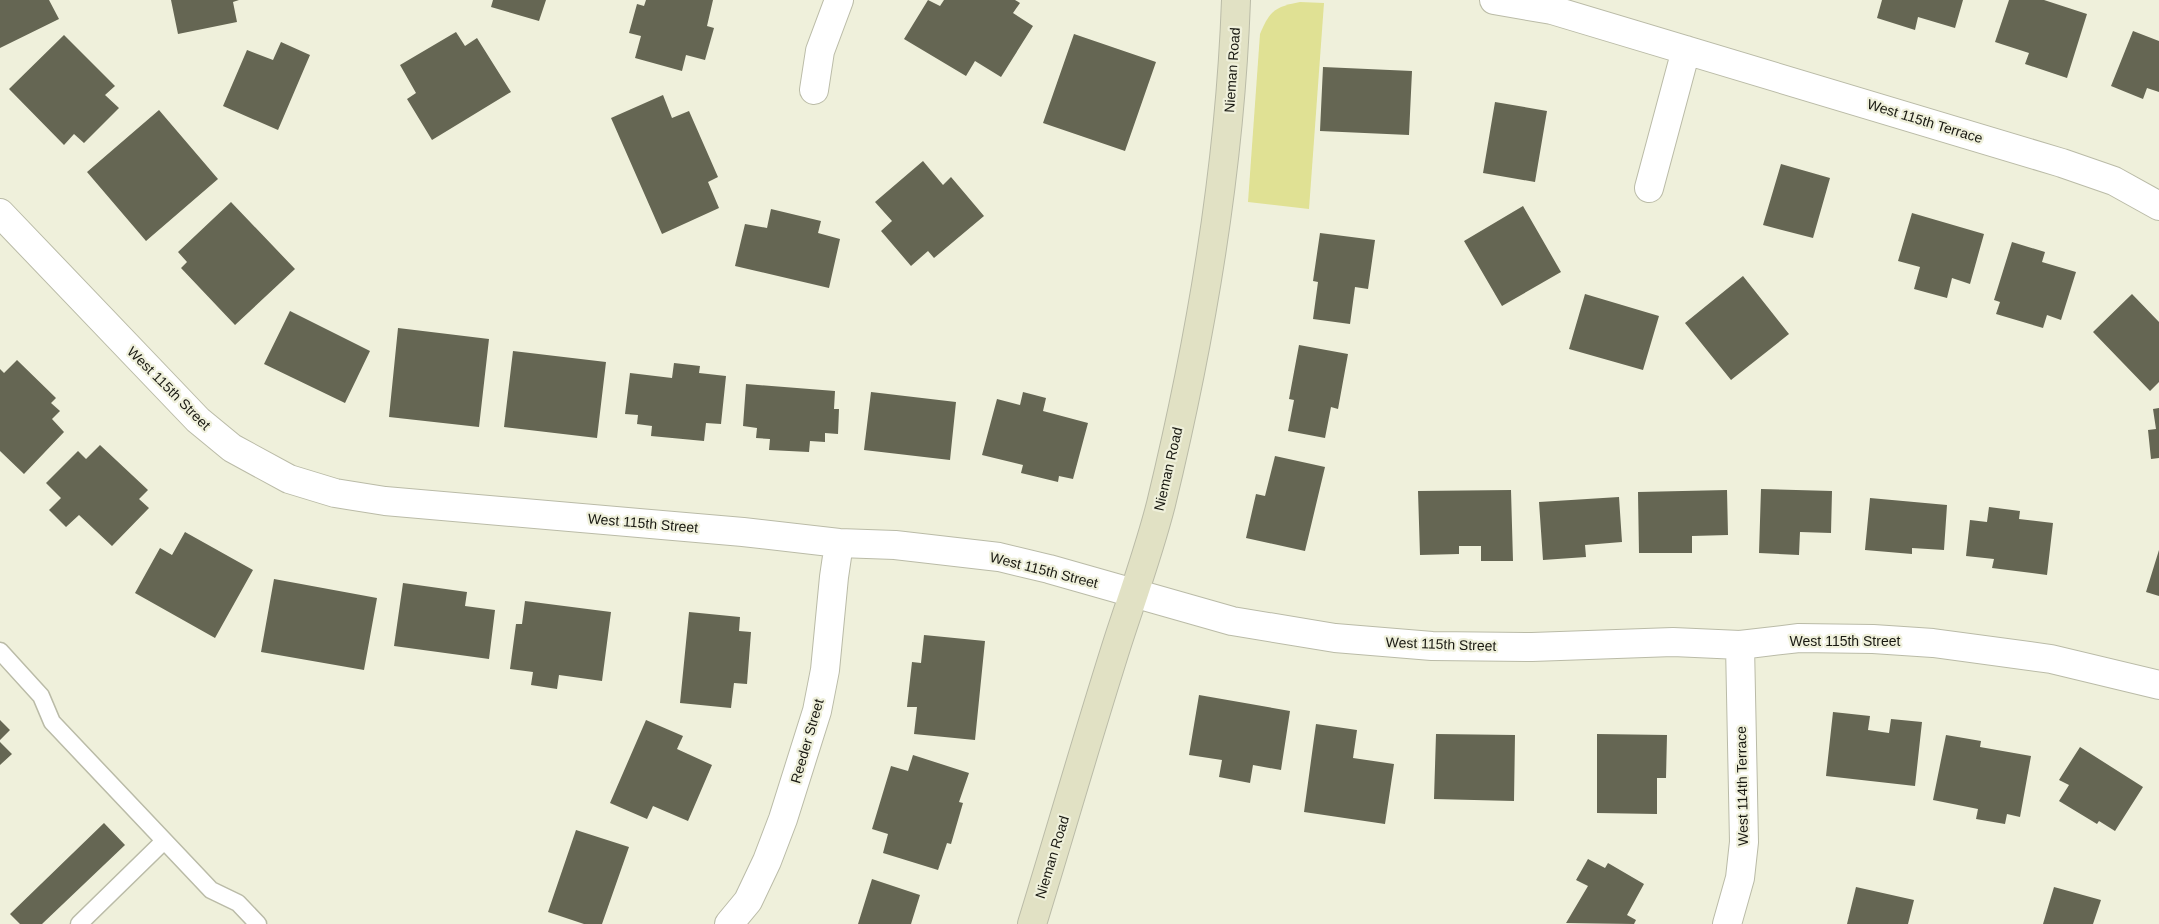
<svg xmlns="http://www.w3.org/2000/svg" width="2159" height="924" viewBox="0 0 2159 924" font-family="Helvetica,sans-serif">
<style>
.green{fill:#e0e194}
.building{fill:#656653}
.lines{fill:none;stroke-linecap:round;stroke-linejoin:round}
.lane-casing{stroke:#babba7;stroke-width:19}
.street-casing{stroke:#babba7;stroke-width:30}
.secondary-casing{stroke:#babba7;stroke-width:30}
.lane{stroke:#fff;stroke-width:16}
.street{stroke:#fff;stroke-width:28}
.secondary{stroke:#e1e1c4;stroke-width:28}
.labels{text-anchor:middle;dominant-baseline:central;stroke-width:4.5;stroke-linejoin:round;paint-order:stroke}
.street-label{font-size:14px;fill:#181811;stroke:#eff0db}
</style>
<rect width="100%" height="100%" fill="#eff0db"/>
<path class="green" d="M1300,2L1324,3L1309,209L1248,202L1260,34C1270,11 1274,7 1300,2Z"/>
<path class="building" d="M0,0H49L59,19L0,48Z
M171,0H239L233,2L237,22L178,34Z
M493,0H546L539,21L491,7Z
M646,0H713L707,26L714,28L705,60L686,55L682,71L635,58L641,36L629,33L637,4L644,6Z
M928,0L940,6L944,0H1015L1020,3L1013,13L1033,26L1001,77L975,61L966,76L904,39Z
M1882,0H1963L1955,28L1918,17L1915,30L1877,18Z
M2009,0H2044L2087,14L2067,78L2025,64L2029,53L1995,42Z
M2133,31L2159,41V92L2147,88L2143,99L2111,86Z
M456,32L465,46L477,38L511,92L432,140L407,99L416,93L400,65Z
M1074,34L1156,62L1125,151L1043,123Z
M64,35L115,86L105,95L119,108L84,143L74,134L64,145L9,89Z
M281,42L310,55L278,130L223,106L247,50L273,60Z
M1323,67L1412,71L1409,135L1320,131Z
M663,95L672,118L689,111L718,177L708,182L719,208L662,234L611,118Z
M1495,102L1547,111L1535,182L1483,173Z
M159,110L218,179L146,241L87,172Z
M923,161L943,185L951,177L984,216L934,258L928,251L911,266L881,231L892,221L875,202Z
M1781,164L1830,178L1813,238L1763,225Z
M231,202L295,269L235,325L181,268L187,262L178,252Z
M1523,206L1561,272L1502,306L1464,241Z
M771,209L821,221L818,233L840,239L829,288L735,266L745,224L767,228Z
M1912,213L1984,234L1970,284L1952,278L1947,298L1914,289L1920,267L1898,261Z
M1320,233L1375,240L1368,289L1355,287L1350,324L1313,319L1318,282L1313,281Z
M2012,242L2045,252L2042,262L2076,272L2061,320L2047,315L2043,328L1996,314L2000,302L1994,300Z
M1743,276L1789,334L1731,380L1685,323Z
M1585,294L1659,316L1643,370L1569,349Z
M2132,294L2159,322V382L2150,391L2093,332Z
M290,311L370,351L345,403L264,364Z
M398,328L489,339L479,427L389,417Z
M1299,345L1348,354L1338,409L1331,407L1325,438L1288,431L1294,400L1289,399Z
M513,351L606,362L597,438L504,427Z
M17,360L56,398L51,403L60,411L52,419L64,432L24,474L0,451V369L4,373Z
M674,363L700,366L699,373L726,376L721,424L706,423L704,441L651,436L652,426L637,424L638,415L625,414L630,373L672,378Z
M746,384L835,391L834,409H839L838,434L825,433V442L810,441L809,452L769,450L770,439L756,438L757,428L743,426Z
M871,392L956,402L950,460L864,450Z
M1023,392L1046,398L1043,411L1088,423L1073,479L1059,476L1058,482L1021,473L1023,465L982,455L997,399L1020,405Z
M2159,408V458L2151,459L2148,430L2156,429L2153,409Z
M100,445L148,490L139,499L149,508L112,546L79,515L66,527L49,510L61,498L46,483L78,451L86,459Z
M1275,456L1325,467L1305,551L1246,538L1256,494L1265,496Z
M1761,489L1832,491L1831,533L1800,532L1799,555L1759,553Z
M1511,490L1513,561H1481V546H1459V554L1420,555L1418,491Z
M1727,490L1728,535L1692,536V553H1639L1638,492Z
M1619,497L1622,542L1585,545L1586,557L1543,560L1539,502Z
M1870,498L1947,505L1944,550L1912,548V554L1865,550Z
M1989,507L2020,511L2019,519L2053,523L2047,575L1992,568L1994,559L1966,556L1970,520L1987,522Z
M185,532L253,570L215,638L135,593L160,548L172,555Z
M2159,550V596L2146,592Z
M274,579L377,598L364,670L261,652Z
M403,583L467,592L465,606L495,610L489,659L394,646Z
M525,601L611,612L602,681L559,675L557,689L531,685L533,672L510,669L516,624H522Z
M689,612L740,617L739,631L751,632L747,684L734,683L731,708L680,703Z
M924,635L985,641L975,740L914,734L917,707H907L912,662L921,663Z
M1199,695L1290,711L1281,770L1253,765L1250,783L1219,777L1222,760L1189,755Z
M1833,712L1870,716L1868,730L1889,733L1891,719L1922,722L1915,786L1826,776Z
M0,720L10,730L0,740Z
M646,720L683,736L677,749L712,765L688,821L653,806L647,819L610,803Z
M1316,724L1357,730L1353,758L1394,764L1385,824L1304,812Z
M1436,734L1515,735L1514,801L1434,799Z
M1597,734L1667,735L1666,778H1657V814L1597,813Z
M1946,735L1981,741L1980,747L2031,756L2020,817L2007,814L2005,824L1976,819L1978,809L1933,800Z
M0,742L12,754L0,765Z
M2080,747L2143,787L2115,831L2099,821L2097,824L2059,801L2069,785L2059,780Z
M913,755L969,773L959,802L963,803L951,844L947,843L938,870L883,853L888,834L872,829L891,766L908,771Z
M104,823L125,845L42,924H20L10,914Z
M576,830L629,847L602,924H584L548,912Z
M1588,859L1605,868L1608,863L1644,884L1627,915L1636,920L1634,924L1566,923L1588,886L1576,880Z
M872,879L920,895L911,924H858Z
M1856,887L1914,900L1908,924H1847Z
M2054,887L2101,900L2093,924H2043Z"/>
<g class="lines">
<g class="lane-casing">
<path id="lane" d="M0,651L41,696L52,722L211,890L238,903L258,924
M79,924L164,841"/>
</g>
<g class="street-casing">
<path id="street" d="M1494,0L1552,10L2062,163L2114,181L2159,206
M814,90L820,51L839,0
M1649,188L1686,50
M0,213L198,420L232,448L289,479L335,493L385,501L743,532L839,543L895,545L999,557L1049,569L1232,621L1335,638L1432,646L1532,647L1673,642L1740,645L1799,638L1873,639L1933,643L2051,659L2159,685
M729,924L748,901L767,861L783,819L817,711L825,670L834,577L839,543
M1727,924L1740,878L1744,842L1740,645"/>
</g>
<g class="secondary-casing">
<path id="secondary" d="M1032,924C1061,830 1088,735 1118,641C1133,595 1149,551 1161,504C1201,339 1230,170 1236,0"/>
</g>
<use href="#lane" class="lane"/>
<use href="#street" class="street"/>
<use href="#secondary" class="secondary"/>
</g>
<g class="labels">
<g class="street-label">
<text transform="translate(1232 70) rotate(-86)">Nieman Road</text>
<text transform="translate(1925 121) rotate(17)">West 115th Terrace</text>
<text transform="translate(169 388) rotate(45)">West 115th Street</text>
<text transform="translate(1168 469) rotate(-77)">Nieman Road</text>
<text transform="translate(643 523) rotate(5)">West 115th Street</text>
<text transform="translate(1044 570) rotate(14)">West 115th Street</text>
<text x="1845" y="641">West 115th Street</text>
<text transform="translate(1441 644) rotate(2)">West 115th Street</text>
<text transform="translate(807 741) rotate(-74)">Reeder Street</text>
<text transform="translate(1742 786) rotate(-91)">West 114th Terrace</text>
<text transform="translate(1052 857) rotate(-73)">Nieman Road</text>
</g>
</g>
</svg>
